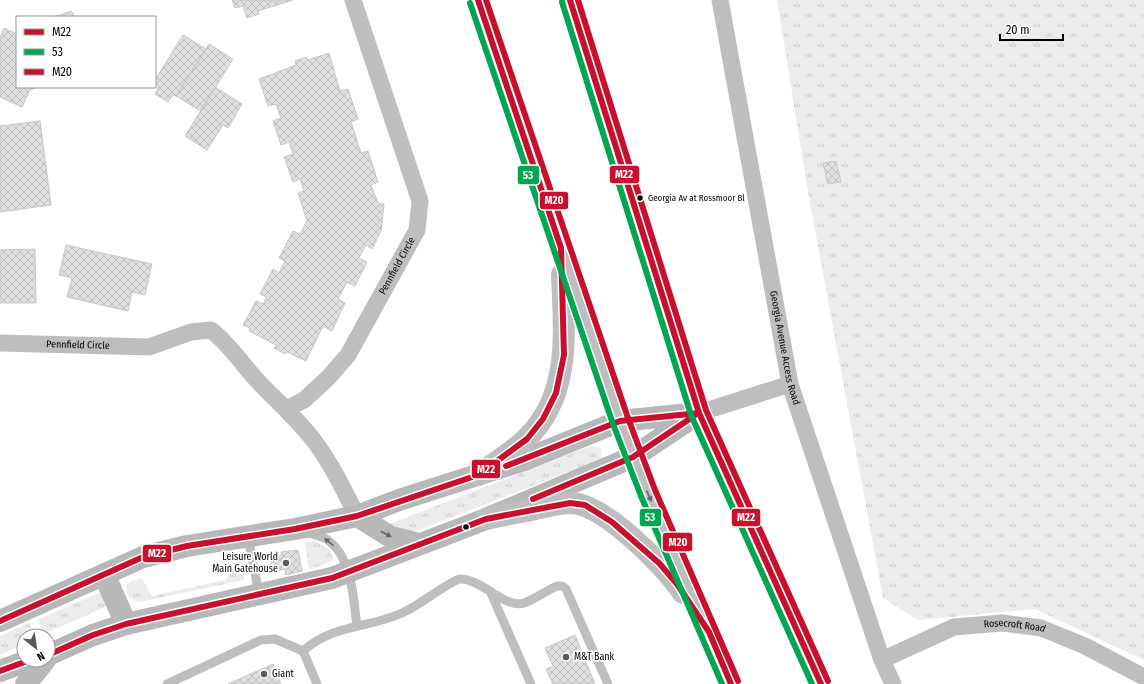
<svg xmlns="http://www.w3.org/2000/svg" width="1144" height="684" viewBox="0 0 1144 684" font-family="'Fira Sans Condensed',sans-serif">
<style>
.grass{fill:url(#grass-tufts)}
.building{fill:url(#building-cross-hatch);stroke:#c7c7c7}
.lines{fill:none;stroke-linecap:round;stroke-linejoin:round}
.lane{stroke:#bebebe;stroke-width:9}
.street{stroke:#bebebe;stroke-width:17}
.secondary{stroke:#b8b8b8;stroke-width:22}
.primary{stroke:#bebebe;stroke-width:22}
.bus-1-casing{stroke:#fff;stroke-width:9}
.bus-2-casing{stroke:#fff;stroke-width:9}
.bus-3-casing{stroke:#fff;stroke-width:9}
.bus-1{stroke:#c8102e;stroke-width:6}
.bus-2{stroke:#00a651;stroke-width:6}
.bus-3{stroke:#c8102e;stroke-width:6}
.oneway{fill:#686868}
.oneway2{fill:#656565}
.bus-dot{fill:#000;stroke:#fff;stroke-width:1.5}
.poi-dot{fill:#595959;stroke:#fff;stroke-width:1.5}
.labels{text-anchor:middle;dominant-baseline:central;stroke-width:3.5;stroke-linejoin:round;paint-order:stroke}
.bus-label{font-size:9px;fill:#000;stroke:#fff;text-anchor:start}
.street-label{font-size:10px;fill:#000;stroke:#fff}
.poi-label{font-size:10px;fill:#000;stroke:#fff;text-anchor:start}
.line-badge{stroke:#fff;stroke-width:1.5}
.badge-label{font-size:11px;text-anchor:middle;font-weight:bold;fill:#fff}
</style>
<defs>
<pattern id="grass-tufts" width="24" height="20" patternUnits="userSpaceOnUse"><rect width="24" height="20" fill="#ececec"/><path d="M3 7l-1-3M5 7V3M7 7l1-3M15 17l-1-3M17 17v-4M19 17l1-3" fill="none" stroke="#c9c9c9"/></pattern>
<pattern id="building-cross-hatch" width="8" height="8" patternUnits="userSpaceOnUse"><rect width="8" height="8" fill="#dfdfdf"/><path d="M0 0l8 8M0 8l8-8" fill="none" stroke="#bebebe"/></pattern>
</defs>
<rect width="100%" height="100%" fill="#fff"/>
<path class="grass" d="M777,0H1144V660L1035,609L918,620L883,598L808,192Z
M591,446L601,448L602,455L599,460L419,530L411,532L389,524Z
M315,541L330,550L334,560L309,570L305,542Z
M241,561L243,564L244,580L140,602C132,601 121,592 129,583C132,580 138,579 142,578L152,596L225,580Z
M101,592L107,604L105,607L44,634L37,620Z
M29,623L35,636H24V644L0,655V636Z"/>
<path class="building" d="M232,0H293L258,11L259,14L247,18L243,6L235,8Z
M71,11L75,17H54Z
M4,28L17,34V87H38L30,90L22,107L0,97V37Z
M183,35L206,49L176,96L173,95L168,102L155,94L159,87L155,84V80Z
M209,44L233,59L201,111L176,96Z
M329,53L340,91L348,89L358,119L351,122L361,153L368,151L378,182L371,185L378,203L384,204L381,231L372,249L366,245L359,258L367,262L355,286L347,282L338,299L345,303L332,331L323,326L306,361L287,352L285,354L274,348L276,345L249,331L250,328L243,325L256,301L263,304L267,297L260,294L273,269L279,273L285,261L279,258L293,231L300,234L307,221L298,193L304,191L300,179L293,182L284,157L293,154L289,142L281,145L273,121L281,118L276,104L268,106L259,79L296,65L295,61L306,57L308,60Z
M215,87L242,104L228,128L223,125L207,150L185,136Z
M40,121L51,205L0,212V126Z
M836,161L841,182L828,184L823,163Z
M66,245L152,264L145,295L132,292L128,311L67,297L72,278L59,275Z
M35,249L36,303H0V250Z
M298,550L302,571L286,575L285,569L272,572L270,557L282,555L281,552Z
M575,635L595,684H553L546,669L553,666L545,648Z
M273,664L281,684H228Z"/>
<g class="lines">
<path class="lane" d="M304,532C311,534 322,536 328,540C353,559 353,598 357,626
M248,537L259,594
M490,591L531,684
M303,651C333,624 367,629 402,613C422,604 439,588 459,579C482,578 504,609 524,603C535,599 546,591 557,586H562L566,589L608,684
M167,684L261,640L275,639L303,651L317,684"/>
<g class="street">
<path id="s1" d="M720,0L790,384L882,660L893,684"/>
<path id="s2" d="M0,343L149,347L191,332L211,330C229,344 240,361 254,377C274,399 297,418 315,442C332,465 344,490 357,516"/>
<path id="s3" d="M286,409L304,400L328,378L348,355L417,230L420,201L353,0"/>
<path d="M699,413L790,384"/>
<path id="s4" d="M882,660L954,627L1002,623L1041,628L1085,646L1144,677"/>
</g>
<path class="secondary" d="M357,516L391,537L419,544
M104,574L126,624
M0,621L143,557L187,546L295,529L357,516L399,500L524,460L620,421L699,413
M48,655L93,635L126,624L332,578L486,519L633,457L696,415
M0,671L30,660
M26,684L45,660"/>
<path class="primary" d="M478,0L620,421L648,493L731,684
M570,0L699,413L821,684
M478,475C494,463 513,452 527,438C572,394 564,331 562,274
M486,519C504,515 522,512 540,508C550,506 561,503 571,503C604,504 665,566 683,593"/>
<g class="bus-1-casing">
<path id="bus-1" d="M570,0L699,413L821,684
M506,466L620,421L699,413
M533,499L633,457L694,416
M0,621L143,557L187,546L295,529L357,516L478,475L527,439L543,419L556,393L564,355L561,248L478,0
M48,655L93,635L126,624L332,578L486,519L570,503L585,505L612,522L659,563L677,584L709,632L731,684
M0,671L30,660"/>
</g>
<g class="bus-2-casing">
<path id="bus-2" d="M562,2L691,415L812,684
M470,3L613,424L641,496L722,684"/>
</g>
<g class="bus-3-casing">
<path id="bus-3" d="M486,0L628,418L655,490L738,681
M578,0L706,410L828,681"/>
</g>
<use href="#bus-1" class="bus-1"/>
<use href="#bus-2" class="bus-2"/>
<use href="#bus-3" class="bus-3"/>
</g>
<defs><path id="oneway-solid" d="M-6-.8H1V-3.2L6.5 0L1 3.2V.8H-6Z"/></defs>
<g class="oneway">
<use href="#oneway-solid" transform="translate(649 496) rotate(67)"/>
<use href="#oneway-solid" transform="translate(329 542) rotate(-141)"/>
</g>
<use class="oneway2" href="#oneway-solid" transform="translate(386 534) rotate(27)"/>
<g class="bus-dot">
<circle cx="640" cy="198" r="3.5"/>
<circle cx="466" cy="527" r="3.5"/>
</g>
<g class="poi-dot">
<circle cx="286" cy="563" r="4"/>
<circle cx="566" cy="657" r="4"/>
<circle cx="264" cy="674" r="4"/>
</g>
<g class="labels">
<g class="bus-label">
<text x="648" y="198">Georgia Av at Rossmoor Bl</text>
</g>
<g class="street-label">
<text stroke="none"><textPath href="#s3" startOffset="185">Pennfield Circle</textPath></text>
<text stroke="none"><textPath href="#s2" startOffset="78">Pennfield Circle</textPath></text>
<text stroke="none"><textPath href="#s1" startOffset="354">Georgia Avenue Access Road</textPath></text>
<text stroke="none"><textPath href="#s4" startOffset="140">Rosecroft Road</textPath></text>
</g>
<g class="poi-label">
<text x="278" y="557" text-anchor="end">Leisure World<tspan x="278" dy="12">Main Gatehouse</tspan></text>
<text x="574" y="657">M&amp;T Bank</text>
<text x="272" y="674">Giant</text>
</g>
</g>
<g class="line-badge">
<rect x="609" y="165" width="31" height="19" rx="4" fill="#c8102e"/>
<rect x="517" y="165" width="23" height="20" rx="4" fill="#00a651"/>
<rect x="539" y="191" width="30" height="19" rx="4" fill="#c8102e"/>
<rect x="471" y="459" width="30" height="20" rx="4" fill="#c8102e"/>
<rect x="639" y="508" width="23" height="19" rx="4" fill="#00a651"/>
<rect x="731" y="508" width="30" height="19" rx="4" fill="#c8102e"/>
<rect x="662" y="532" width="31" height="20" rx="4" fill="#c8102e"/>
<rect x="142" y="544" width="30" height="19" rx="4" fill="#c8102e"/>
</g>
<g class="badge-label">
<text x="624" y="178">M22</text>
<text x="528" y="179">53</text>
<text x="554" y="204">M20</text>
<text x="486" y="473">M22</text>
<text x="650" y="521">53</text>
<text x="746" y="521">M22</text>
<text x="678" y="546">M20</text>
<text x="157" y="557">M22</text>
</g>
<rect x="16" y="16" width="140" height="72" fill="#ffffff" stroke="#999999"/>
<rect x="24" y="29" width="20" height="6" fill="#c8102e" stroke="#999999"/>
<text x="52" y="36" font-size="12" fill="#000000">M22</text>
<rect x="24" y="49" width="20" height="6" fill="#00a651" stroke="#999999"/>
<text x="52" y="56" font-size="12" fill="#000000">53</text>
<rect x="24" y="69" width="20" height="6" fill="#c8102e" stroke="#999999"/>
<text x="52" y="76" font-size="12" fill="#000000">M20</text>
<g transform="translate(36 648) rotate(150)"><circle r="19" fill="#ffffff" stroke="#999999"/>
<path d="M0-3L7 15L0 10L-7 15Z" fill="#595959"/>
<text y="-6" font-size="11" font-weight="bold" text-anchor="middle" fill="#000000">N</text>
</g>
<path d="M1000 34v6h63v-6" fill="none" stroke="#000000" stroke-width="2"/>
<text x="1006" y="34" font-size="12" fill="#000000" stroke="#ffffff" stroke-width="3" paint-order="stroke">20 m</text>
</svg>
